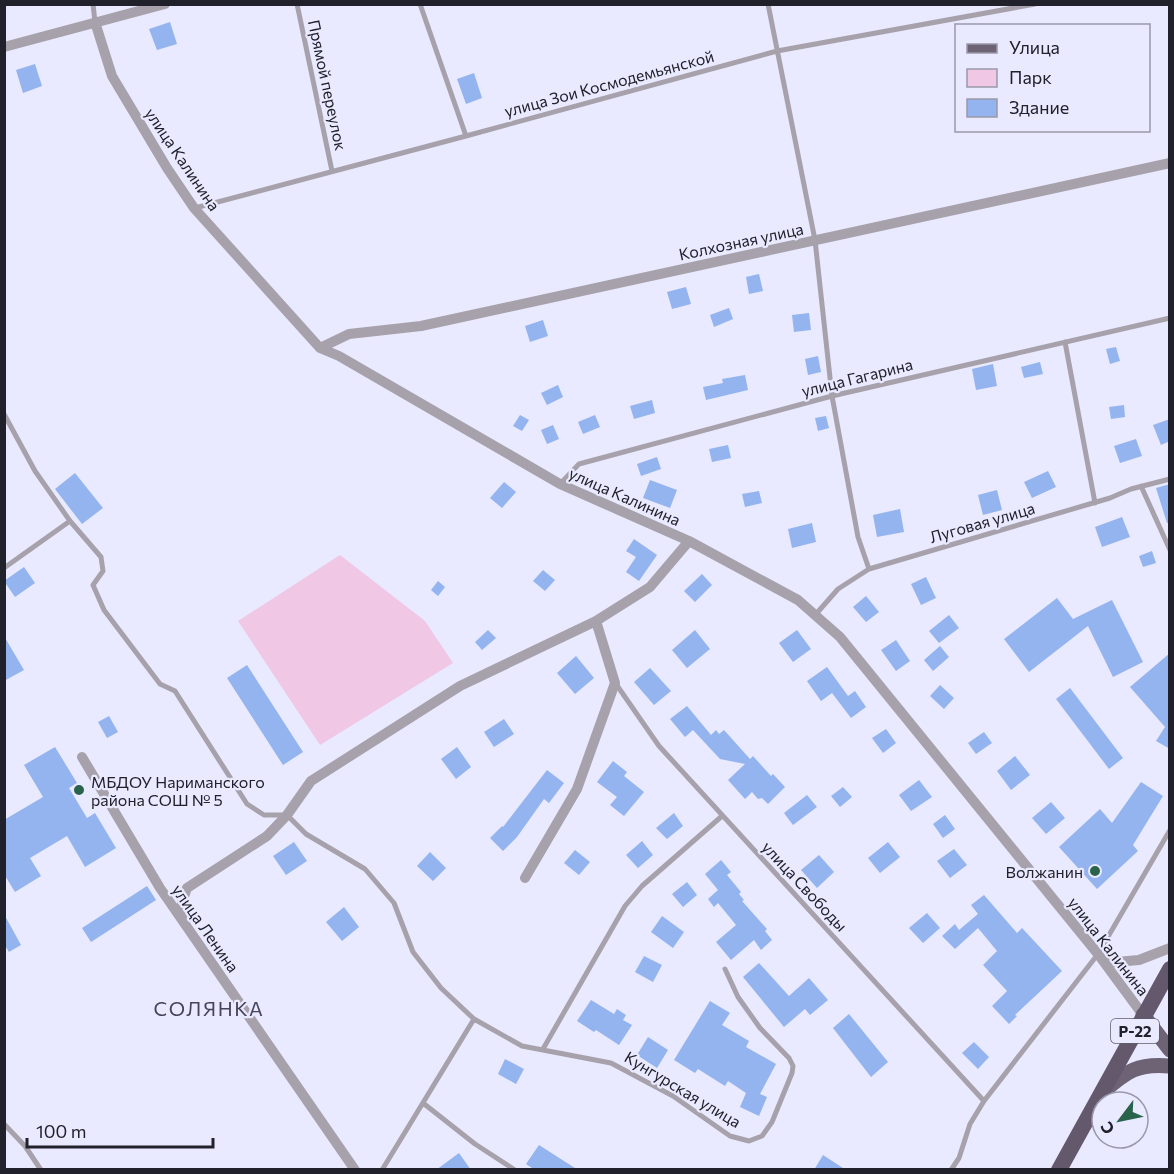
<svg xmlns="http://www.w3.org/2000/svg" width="1174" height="1174" viewBox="0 0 1174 1174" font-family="Commissioner,sans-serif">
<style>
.green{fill:#f0c7e5}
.building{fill:#93b4ef}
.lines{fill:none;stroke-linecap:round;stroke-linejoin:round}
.service{stroke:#a7a1ab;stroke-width:5}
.minor{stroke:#a7a1ab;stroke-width:10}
.primary{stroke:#6e6375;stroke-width:15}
.trunk{stroke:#64586c;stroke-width:16}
.poi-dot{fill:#29634c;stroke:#e9e9ff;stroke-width:2}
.labels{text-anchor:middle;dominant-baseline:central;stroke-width:4.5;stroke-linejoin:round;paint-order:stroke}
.shield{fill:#e9e9ff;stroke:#5d5d6b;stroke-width:1.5}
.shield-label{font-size:15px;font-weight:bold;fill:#21212b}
.street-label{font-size:16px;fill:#21212b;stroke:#e9e9ff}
.poi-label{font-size:16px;fill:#21212b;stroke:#e9e9ff;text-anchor:start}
.quarter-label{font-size:20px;letter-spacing:1.5px;fill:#45445a;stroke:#e9e9ff}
</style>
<rect width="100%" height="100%" fill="#e9e9ff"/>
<path class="green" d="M340,555L425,621L453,663L320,745L238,621Z"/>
<path class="building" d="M170,22L177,44L157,50L149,29Z
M35,64L42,86L23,93L16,70Z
M474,73L482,98L466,104L457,79Z
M759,274L763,291L749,294L746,277Z
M686,287L691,304L672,309L667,292Z
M729,308L733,319L714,327L710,315Z
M809,313L811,330L794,332L792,315Z
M543,320L548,336L530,342L525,326Z
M1116,347L1120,361L1110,364L1106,349Z
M818,356L821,372L808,375L805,359Z
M1040,362L1043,374L1024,378L1021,367Z
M993,364L997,386L976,390L972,369Z
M745,375L748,390L706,400L703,387L723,383L722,379Z
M558,385L563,397L547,405L541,393Z
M652,400L655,413L634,419L630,406Z
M1124,405L1125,417L1111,419L1109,407Z
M520,415L529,420L522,431L513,426Z
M595,415L600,427L583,434L578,422Z
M826,416L829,428L818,431L815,418Z
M1170,419V441L1161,445L1153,425Z
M553,425L559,439L547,444L541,430Z
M1136,439L1142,456L1120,463L1114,446Z
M728,445L731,458L712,462L709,449Z
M657,457L661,469L641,476L637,464Z
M1048,471L1056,487L1032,498L1024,482Z
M75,473L103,508L82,524L55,489Z
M650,480L677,490L670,508L643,498Z
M504,482L516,492L502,508L490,498Z
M1170,484V523H1167L1156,488Z
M997,490L1002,510L983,515L978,495Z
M759,491L762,503L745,507L742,494Z
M900,509L904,532L877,537L873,515Z
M1122,517L1130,537L1102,547L1095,527Z
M812,523L816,542L792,548L788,529Z
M634,539L657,555L639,581L626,572L636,557L626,551Z
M1152,551L1156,563L1143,567L1139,556Z
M24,567L35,583L15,597L4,581Z
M543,570L555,580L545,591L533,581Z
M702,574L712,585L695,602L684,591Z
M926,577L936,598L921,605L911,584Z
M438,581L445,587L438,596L431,590Z
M866,596L879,612L866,622L853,607Z
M1057,598L1073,619L1112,600L1143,662L1113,677L1088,626L1029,672L1004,639Z
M949,615L959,628L939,643L929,631Z
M488,630L496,638L482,650L475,642Z
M695,630L710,649L687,668L672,650Z
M797,630L811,649L793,662L779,643Z
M4,636L24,670L4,681Z
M896,640L910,661L896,671L881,650Z
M940,646L949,657L933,671L924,660Z
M1170,653V749L1156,741L1165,727L1130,687Z
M576,656L594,678L575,694L557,673Z
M247,665L303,752L283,765L227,678Z
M827,667L848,696L855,691L866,707L851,718L832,693L821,701L807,681Z
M650,668L671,691L654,705L634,682Z
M940,685L954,698L944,709L930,696Z
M1070,688L1123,758L1109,769L1056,699Z
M687,706L711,735L716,730L719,734L724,730L750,759L753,756L771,776L773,774L785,787L768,804L762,798L758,799L752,792L745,799L728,780L745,764L720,759L693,730L685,737L670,719Z
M109,716L118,732L107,738L98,722Z
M504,719L514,734L494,747L484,732Z
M886,729L896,743L883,753L872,738Z
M984,732L992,743L976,754L968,743Z
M55,747L77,783L69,788L87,818L95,813L116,848L85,867L67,836L30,858L41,876L15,892L4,874V820L43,797L24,765Z
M457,747L471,767L456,779L441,759Z
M1015,756L1030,775L1011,790L997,771Z
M613,761L627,772L624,776L644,792L624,816L610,805L617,797L597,782Z
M547,770L564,783L549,803L544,799L517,837L503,851L490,838L502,826L503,827Z
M919,780L932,797L911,811L899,795Z
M1141,782L1163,796L1133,845L1138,851L1097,889L1059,847L1100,809L1112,823Z
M843,787L852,797L840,807L831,796Z
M807,795L817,807L793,825L784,813Z
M1051,802L1065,818L1046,834L1032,818Z
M674,813L683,826L667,839L656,828Z
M945,815L955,829L943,838L933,824Z
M642,841L653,855L638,868L626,855Z
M294,842L307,861L286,875L273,856Z
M888,842L900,857L880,873L868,858Z
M954,849L967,865L950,878L937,861Z
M575,850L590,862L579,875L564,863Z
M430,852L446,868L433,881L417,866Z
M819,855L834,872L817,888L801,870Z
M721,860L731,872L727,875L741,892L739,894L744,900L742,901L767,929L765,931L772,940L761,950L754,940L731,960L716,942L736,925L718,903L714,907L708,899L718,890L705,874Z
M687,882L697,895L683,907L672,894Z
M147,886L156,900L91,942L82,928Z
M984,895L1017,933L1022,928L1062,971L1015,1015L1017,1016L1009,1024L992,1006L1007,991L983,965L997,951L978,928L955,949L942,936L955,924L959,930L978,914L971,905Z
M344,907L359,927L342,941L326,922Z
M927,913L940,928L923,943L909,928Z
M4,914L21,945L9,952L4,944Z
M662,916L684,932L673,948L651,932Z
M644,956L662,965L653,982L635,972Z
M759,963L789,996L809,978L828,1000L810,1015L805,1009L784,1027L743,977Z
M591,1000L614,1014L617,1009L626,1015L623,1020L632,1025L619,1045L596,1030L594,1032L577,1021Z
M710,1001L730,1013L722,1025L749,1041L746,1047L776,1064L760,1094L767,1097L759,1116L740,1107L746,1093L728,1081L725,1086L698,1069L695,1073L674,1060Z
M849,1014L888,1062L871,1077L833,1028Z
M648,1037L668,1050L657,1068L637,1055Z
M974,1042L989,1057L978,1069L962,1053Z
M505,1059L524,1069L516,1084L498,1074Z
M539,1145L578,1170H535L526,1164Z
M459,1153L471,1170H436Z
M823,1155L846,1170H814Z"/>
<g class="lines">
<path class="service" d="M93,4L95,22
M297,4L332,171
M420,4L466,136
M768,4L815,240L832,396L858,537L869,569
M195,208L466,136L777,51L1035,4
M1065,342L1095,503
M4,414L35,471L70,521L101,557L103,571L93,585L104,610L160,684L175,691L247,804L264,815H287L306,834L365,869L394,903L413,952L441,988L474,1019L522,1046L611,1063L673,1096L730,1136L749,1141L762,1136L772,1122L792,1073L793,1066L789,1058L760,1028L738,997L725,969
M560,484L579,464L832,396L1170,318
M1141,486L1170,550
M4,568L70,521
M816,614L838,589L869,569L1110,498L1131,489L1170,479
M616,684L659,746L984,1101
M543,1049L625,906L642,886L722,816
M423,1103L475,1144L515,1170
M4,1124L25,1146L41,1170
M382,1170L474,1019
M951,1170L959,1158L970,1124L984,1101L1098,954L1170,830"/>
<path class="minor" d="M95,22L112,76L167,168L194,208L320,348L339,356L560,484L689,541L798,600L840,637L1098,954L1143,1015
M4,47L165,4
M320,348L349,334L421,326L1170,163
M82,757L160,888L355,1170
M525,878L577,789L615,683L596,621
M182,919V902L187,888L267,836L287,815L311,781L460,686L596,621L650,587L689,541
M1105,963L1139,960L1170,948"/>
<path class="primary" d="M1143,1015L1170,1050
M1104,1091C1127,1071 1138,1063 1170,1066"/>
<path class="trunk" d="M1059,1170L1170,969"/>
</g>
<g class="poi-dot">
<circle cx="79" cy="790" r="6"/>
<circle cx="1095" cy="871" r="6"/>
</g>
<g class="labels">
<rect class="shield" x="1111" y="1019" width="48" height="24" rx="4.5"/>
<g class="shield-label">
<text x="1135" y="1031">Р-22</text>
</g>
<g class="street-label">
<text transform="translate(609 83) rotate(-15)">улица Зои Космодемьянской</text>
<text transform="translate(328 85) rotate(78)">Прямой переулок</text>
<text transform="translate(183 159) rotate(56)">улица Калинина</text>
<text transform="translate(741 241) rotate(-12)">Колхозная улица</text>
<text transform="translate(857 377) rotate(-14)">улица Гагарина</text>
<text transform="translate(625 496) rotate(24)">улица Калинина</text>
<text transform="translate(982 522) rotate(-16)">Луговая улица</text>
<text transform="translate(805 886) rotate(47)">улица Свободы</text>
<text transform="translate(206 928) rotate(55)">улица Ленина</text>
<text transform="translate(1109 946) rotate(52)">улица Калинина</text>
<text transform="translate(683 1089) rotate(31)">Кунгурская улица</text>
</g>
<g class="poi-label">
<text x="91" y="781">МБДОУ Нариманского<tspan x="91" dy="18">района СОШ № 5</tspan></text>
<text x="1083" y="871" text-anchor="end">Волжанин</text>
</g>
<g class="quarter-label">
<text x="209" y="1008">СОЛЯНКА</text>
</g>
</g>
<rect width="1174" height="1174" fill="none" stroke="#21212b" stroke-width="12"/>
<rect x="955" y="24" width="195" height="108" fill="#e9e9ff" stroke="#9999aa" stroke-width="1.5"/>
<rect x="967" y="44" width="30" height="9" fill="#6e6375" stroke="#9999aa" stroke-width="1.5"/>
<text x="1009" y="54" font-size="18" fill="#21212b">Улица</text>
<rect x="967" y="69" width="30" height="18" fill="#f0c7e5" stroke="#9999aa" stroke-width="1.5"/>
<text x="1009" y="84" font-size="18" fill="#21212b">Парк</text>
<rect x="967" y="99" width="30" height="18" fill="#93b4ef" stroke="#9999aa" stroke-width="1.5"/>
<text x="1009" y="114" font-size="18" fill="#21212b">Здание</text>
<g transform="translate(1120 1120) rotate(238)"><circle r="28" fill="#e9e9ff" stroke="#9999aa" stroke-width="1.5"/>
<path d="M0-4.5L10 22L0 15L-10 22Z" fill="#29634c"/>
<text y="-9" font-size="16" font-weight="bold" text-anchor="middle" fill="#21212b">С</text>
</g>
<path d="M27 1138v9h186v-9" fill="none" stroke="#21212b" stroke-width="3"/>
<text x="36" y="1138" font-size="18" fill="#21212b" stroke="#e9e9ff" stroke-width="4.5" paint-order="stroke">100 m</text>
</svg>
